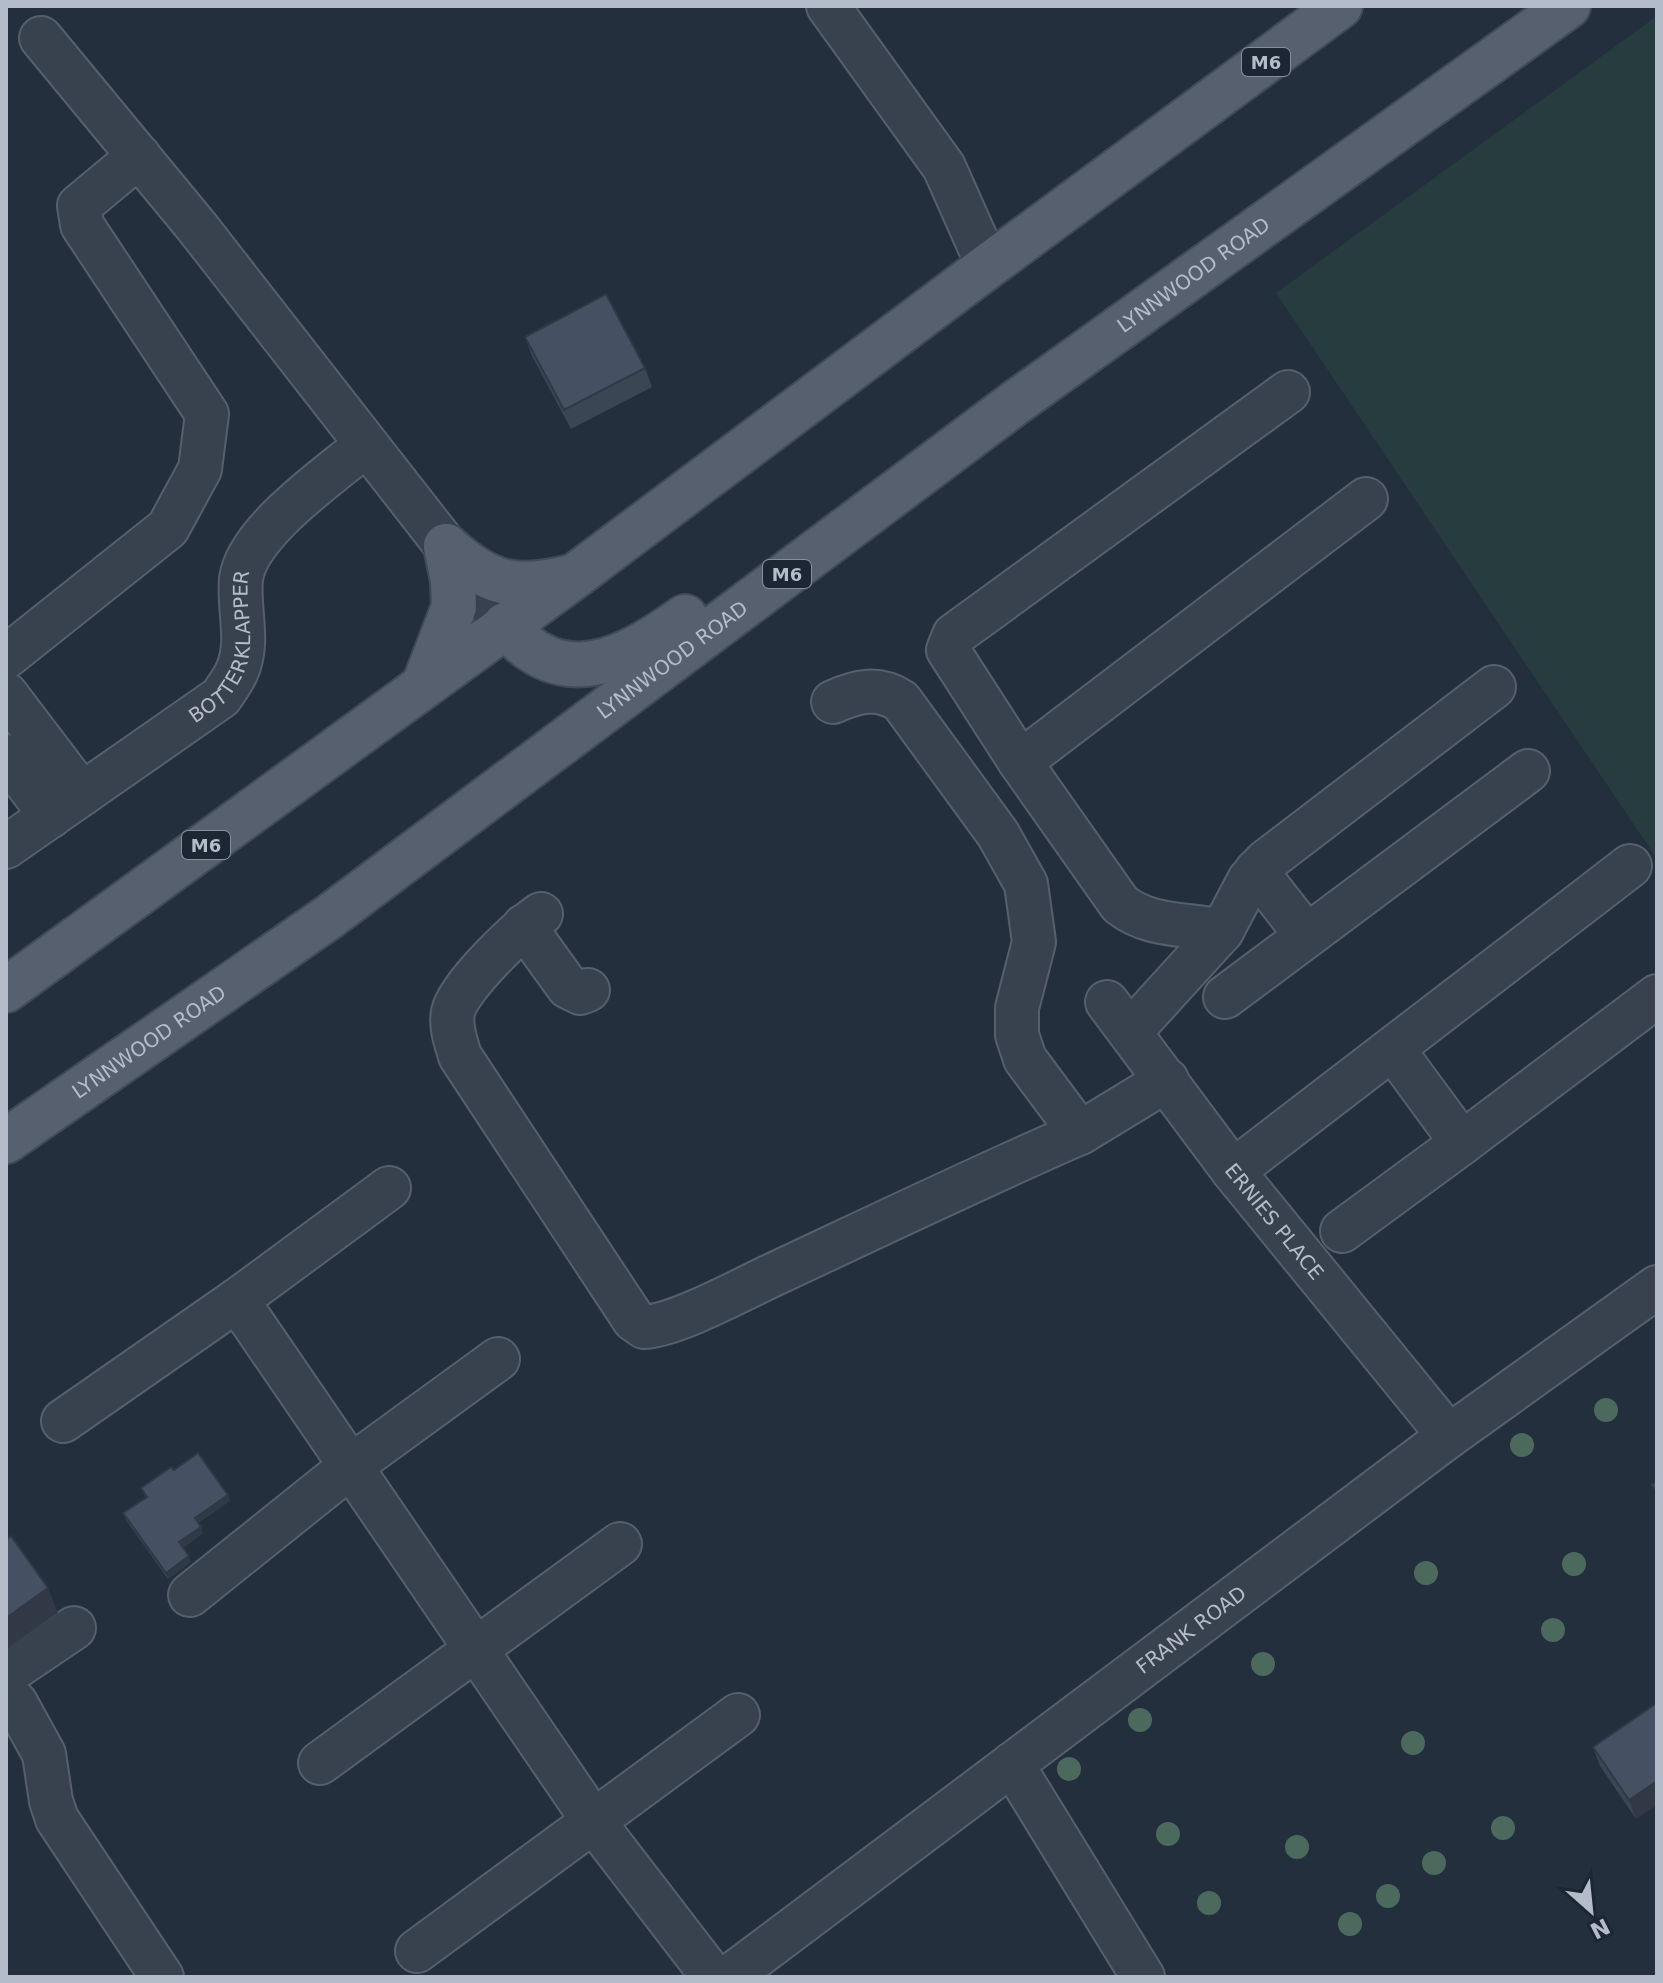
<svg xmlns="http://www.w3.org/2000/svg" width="1663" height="1983" viewBox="0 0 1663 1983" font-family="'DejaVu Sans',sans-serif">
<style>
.green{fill:#263c3f}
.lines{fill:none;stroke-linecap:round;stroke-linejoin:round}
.minor-casing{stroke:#565f6c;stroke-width:46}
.major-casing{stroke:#414a57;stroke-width:48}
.minor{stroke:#38414e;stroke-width:42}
.major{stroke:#56606e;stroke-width:44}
.tree{fill:#4b6a5d}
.wall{fill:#3b4654}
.shaded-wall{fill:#303945}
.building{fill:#455162;stroke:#303945;stroke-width:2}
.labels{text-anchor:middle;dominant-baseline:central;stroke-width:8;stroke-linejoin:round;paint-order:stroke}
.shield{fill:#1d2633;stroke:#878f9c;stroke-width:2}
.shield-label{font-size:18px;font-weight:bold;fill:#b4bcc9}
.street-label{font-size:20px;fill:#b4bcc9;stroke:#1d2633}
</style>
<rect width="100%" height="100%" fill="#242f3e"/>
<path class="green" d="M1657,16V859L1276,293Z"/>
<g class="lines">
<g class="minor-casing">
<g id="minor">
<path d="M828,6L944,167L988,266"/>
<path d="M41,38L197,227L446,546L505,625"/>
<path d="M6,657L168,528L200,469L207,414L82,225L79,206L139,156"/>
<path d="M6,694L82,794"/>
<path d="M6,756L51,816"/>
<path d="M1020,762L1366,499"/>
<path id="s1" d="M6,847L221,697C227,688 233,680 237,671C250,642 238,609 241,579C247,532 330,475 366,445"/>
<path d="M1256,871L1306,935"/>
<path d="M541,914C518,930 459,986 453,1012C450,1027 456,1042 460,1056L634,1320L644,1327C678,1325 746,1287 779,1272C879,1225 979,1177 1080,1133L1025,1059L1017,1035V1008L1034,942L1026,884L998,834L901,701C878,686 857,691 833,702"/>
<path d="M524,926L568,987L580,993L588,990"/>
<path d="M1222,931C1186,923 1150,928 1120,904L1020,762L948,650L954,635L1288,392"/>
<path d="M1225,997L1528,771"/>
<path id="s2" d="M1107,1002L1233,1171L1449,1436"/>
<path d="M1130,1032L1222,931L1249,880L1265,862L1494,687"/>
<path d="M1080,1133L1167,1080"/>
<path d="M1462,1143L1657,996"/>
<path d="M1233,1171L1630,866"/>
<path d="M1342,1231L1462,1143L1393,1049"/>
<path d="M237,1300L594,1822L713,1977"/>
<path d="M63,1421L237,1300L389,1188"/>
<path d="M190,1595L351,1466L498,1359"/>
<path d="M6,1674L74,1628"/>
<path d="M16,1703L44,1754L51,1801L57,1819L162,1977"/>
<path d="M320,1763L620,1544"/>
<path d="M1012,1764L1143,1977"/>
<path d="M417,1951L738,1715"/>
<path id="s3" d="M729,1977L1449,1436L1657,1287"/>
</g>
</g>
<g class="major-casing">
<g id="major">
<path d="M446,546C489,585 515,591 571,577"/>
<path d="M505,625C562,694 625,660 685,617"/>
<path d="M424,685L454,607L453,581L446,546"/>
<path d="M6,990L575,576L988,266L1340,6"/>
<path id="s4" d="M6,1141L329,917L1015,403L1568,6"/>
</g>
</g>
<use href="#minor" class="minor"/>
<use href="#major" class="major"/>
</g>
<g class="tree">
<circle cx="1606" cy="1410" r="12"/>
<circle cx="1522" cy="1445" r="12"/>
<circle cx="1574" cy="1564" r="12"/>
<circle cx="1426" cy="1573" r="12"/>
<circle cx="1553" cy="1630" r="12"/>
<circle cx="1263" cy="1664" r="12"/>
<circle cx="1140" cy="1720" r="12"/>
<circle cx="1413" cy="1743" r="12"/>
<circle cx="1069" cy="1769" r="12"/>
<circle cx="1503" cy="1828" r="12"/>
<circle cx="1168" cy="1834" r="12"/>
<circle cx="1297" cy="1847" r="12"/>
<circle cx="1434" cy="1863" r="12"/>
<circle cx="1388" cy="1896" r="12"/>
<circle cx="1209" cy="1903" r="12"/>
<circle cx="1350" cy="1924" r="12"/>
</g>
<path class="wall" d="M525,337L645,368L652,387L571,429L532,356Z
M174,1470L230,1501L198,1523L203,1533L183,1548L191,1562L168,1579L126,1520L123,1513L146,1498L141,1488Z
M1657,1703L1636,1819L1600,1766L1593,1747Z"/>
<path class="shaded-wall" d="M228,1495L230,1501L197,1524L195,1518Z
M201,1527L203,1533L182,1549L179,1542Z
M189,1556L191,1562L168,1579L166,1573Z
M48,1588L58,1613L6,1649V1618Z
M1657,1781V1805L1636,1819L1629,1800Z"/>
<path class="building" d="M606,294L645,368L564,410L525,337Z
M198,1453L228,1495L195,1518L201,1527L179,1542L189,1556L166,1573L123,1513L147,1497L141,1488L171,1467L174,1470Z
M1657,1482V1492L1652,1485Z
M11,1536L48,1588L6,1618V1540Z
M1657,1703V1781L1629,1800L1593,1747Z"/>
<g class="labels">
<g class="shield">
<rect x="1242" y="48" width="48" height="28" rx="6"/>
<rect x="763" y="560" width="48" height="28" rx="6"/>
<rect x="182" y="831" width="48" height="28" rx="6"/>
</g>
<g class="shield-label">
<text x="1266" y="62">M6</text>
<text x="787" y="574">M6</text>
<text x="206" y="845">M6</text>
</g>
<g class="street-label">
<text stroke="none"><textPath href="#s4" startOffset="1470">LYNNWOOD ROAD</textPath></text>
<text stroke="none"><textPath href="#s1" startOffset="310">BOTTERKLAPPER</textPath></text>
<text stroke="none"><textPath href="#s4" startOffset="822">LYNNWOOD ROAD</textPath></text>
<text stroke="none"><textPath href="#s4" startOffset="174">LYNNWOOD ROAD</textPath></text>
<text stroke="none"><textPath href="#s2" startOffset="276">ERNIES PLACE</textPath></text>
<text stroke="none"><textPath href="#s3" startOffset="578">FRANK ROAD</textPath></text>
</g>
</g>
<rect width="1663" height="1983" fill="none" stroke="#b4bcc9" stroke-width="16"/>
<g transform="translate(1591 1911) rotate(153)" stroke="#1d2633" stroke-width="6" paint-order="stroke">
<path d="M0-6L14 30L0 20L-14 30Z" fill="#b4bcc9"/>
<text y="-12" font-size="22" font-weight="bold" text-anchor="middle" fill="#b4bcc9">N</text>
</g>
</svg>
